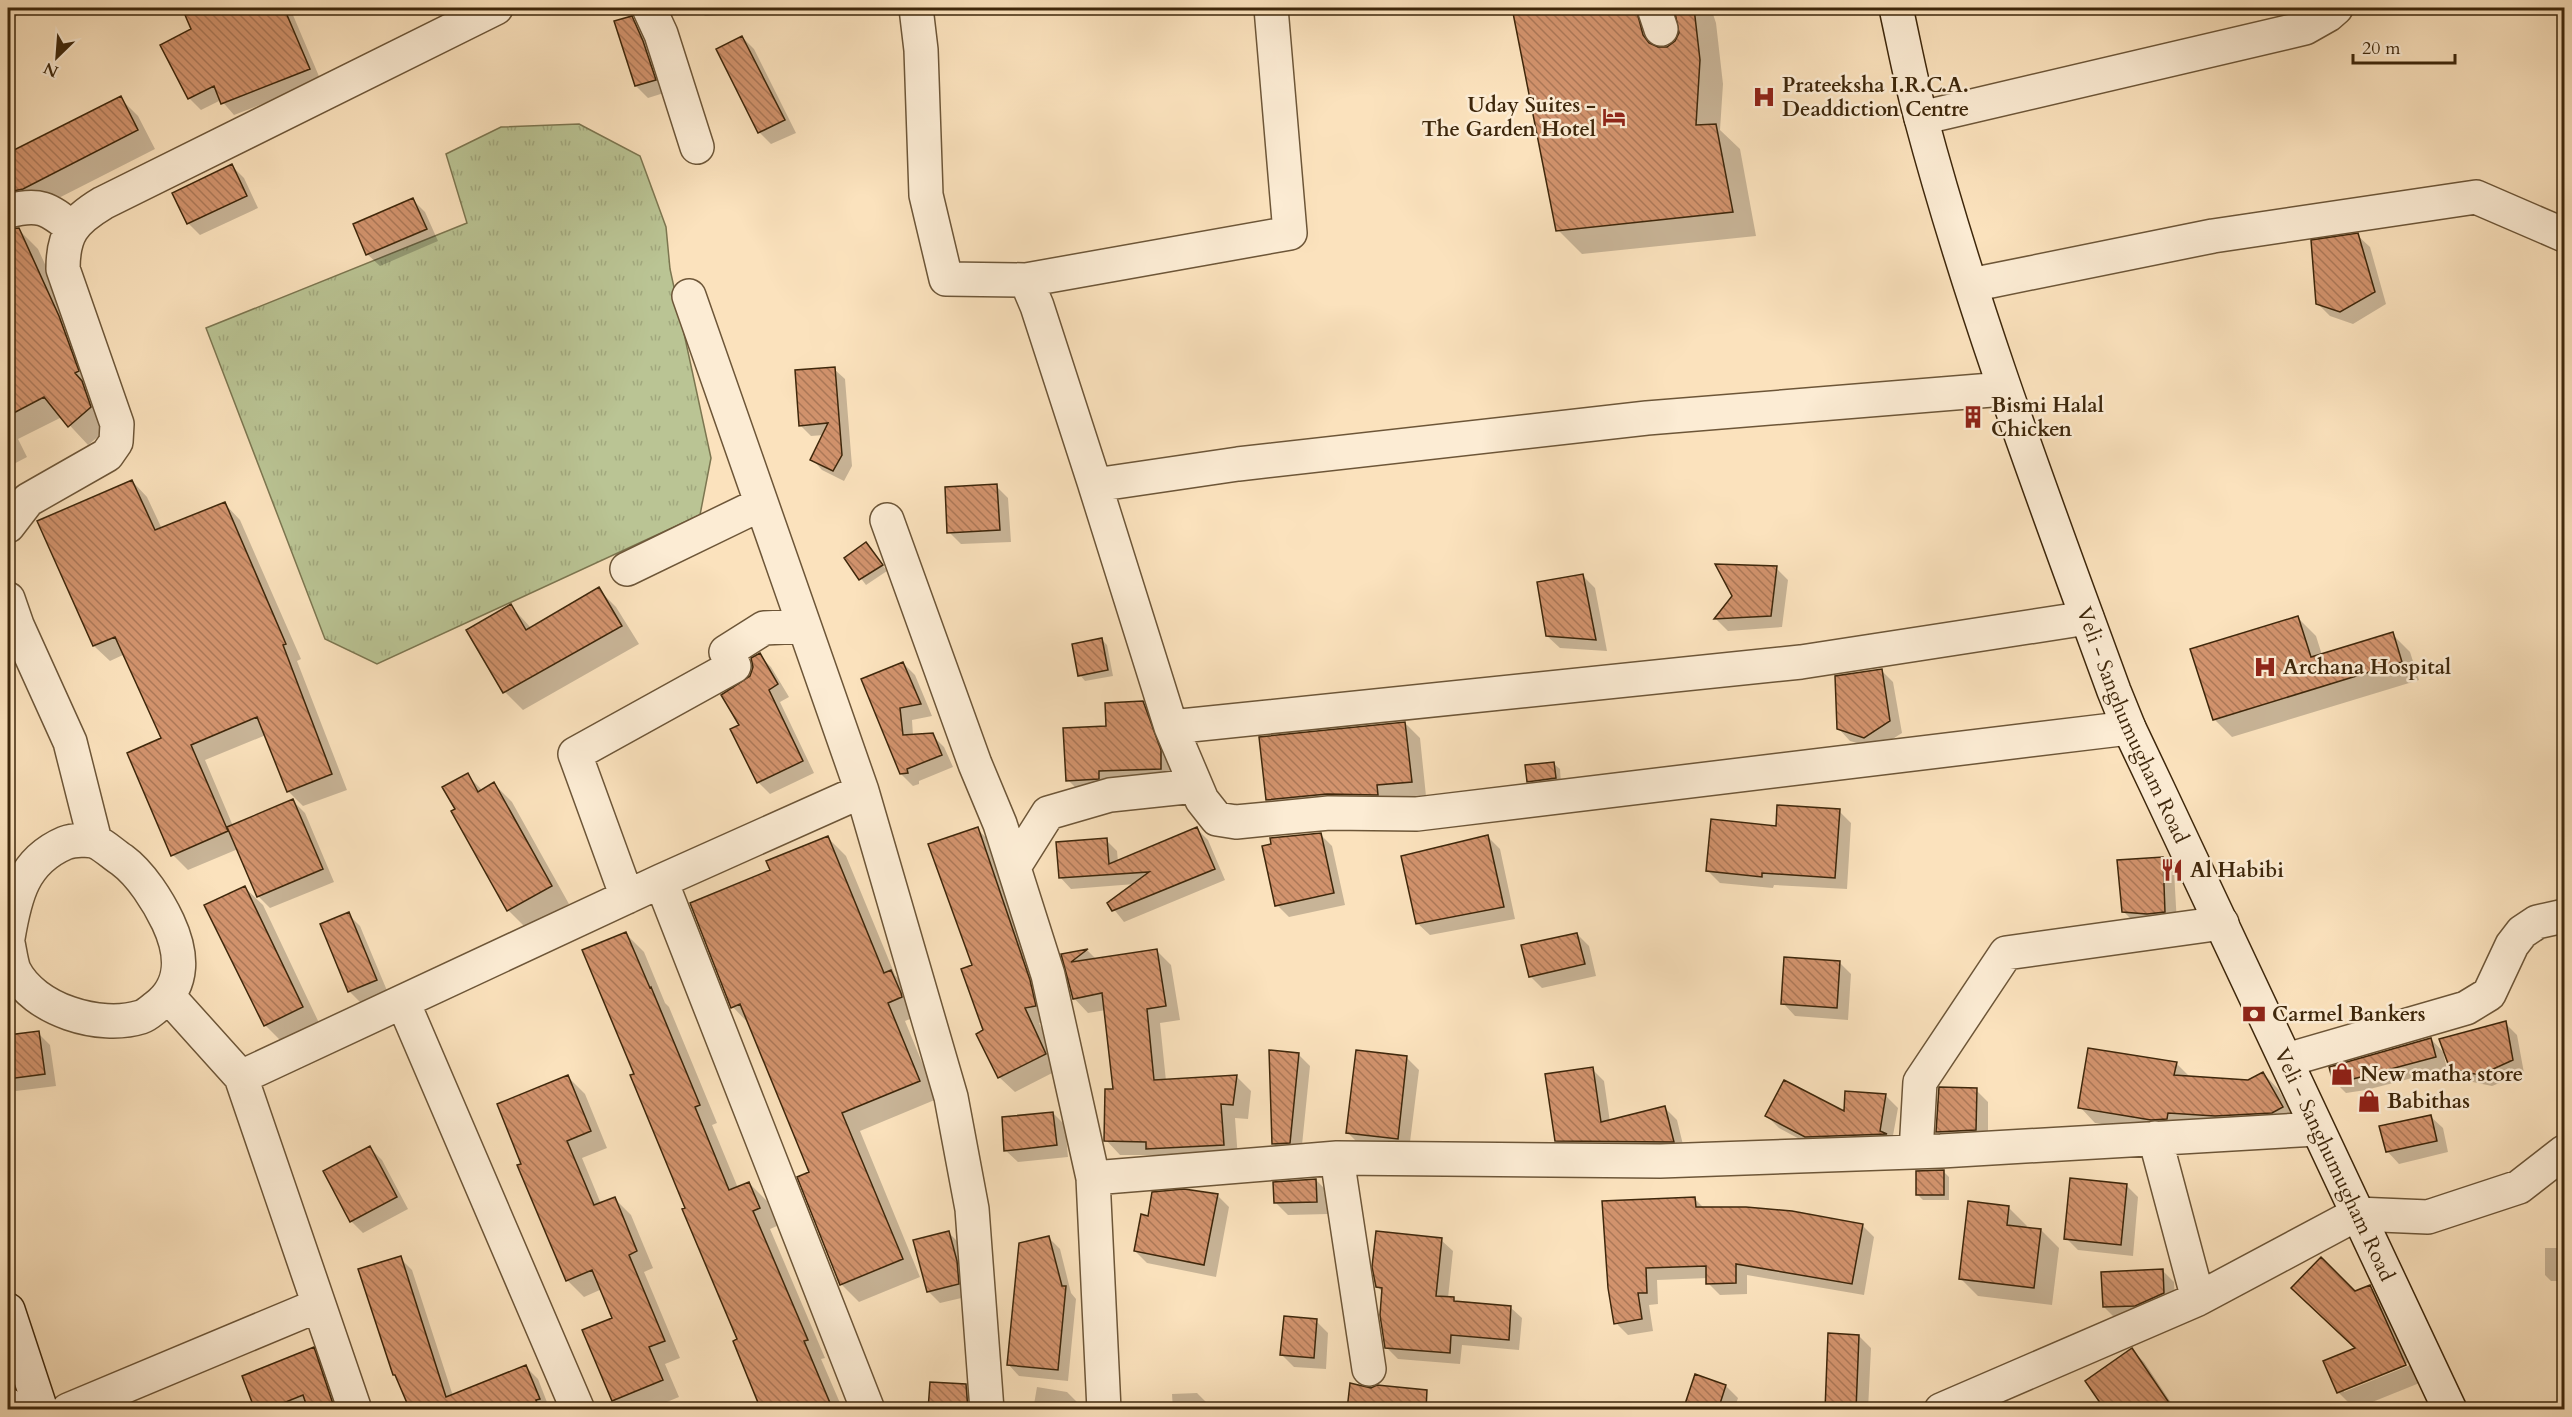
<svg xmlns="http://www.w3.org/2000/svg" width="2572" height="1417" viewBox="0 0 2572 1417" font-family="Cardo,serif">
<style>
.park{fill:url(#park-tufts);stroke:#7c7650;stroke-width:1.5}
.shadow{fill:#0003;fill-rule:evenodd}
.building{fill:url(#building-back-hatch);stroke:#3e270b;stroke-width:1.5}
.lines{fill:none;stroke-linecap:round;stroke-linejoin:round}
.minor-casing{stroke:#6d5638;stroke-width:36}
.secondary-casing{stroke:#3e270b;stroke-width:36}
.minor{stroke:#fcecd4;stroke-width:33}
.secondary{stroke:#fcecd4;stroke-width:33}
.labels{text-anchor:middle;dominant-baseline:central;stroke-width:5;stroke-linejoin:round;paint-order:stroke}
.poi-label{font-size:21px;font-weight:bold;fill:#3e270b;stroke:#fcecd4;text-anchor:start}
.street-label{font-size:21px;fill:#3e270b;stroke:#fcecd4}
</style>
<defs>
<pattern id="park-tufts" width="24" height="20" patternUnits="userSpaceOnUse" patternTransform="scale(1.5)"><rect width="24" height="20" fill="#bac494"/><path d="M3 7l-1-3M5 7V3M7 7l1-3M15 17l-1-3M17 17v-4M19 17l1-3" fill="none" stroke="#a1a87e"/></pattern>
<pattern id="building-back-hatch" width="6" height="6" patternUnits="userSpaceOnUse" patternTransform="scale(1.5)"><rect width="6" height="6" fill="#d2936d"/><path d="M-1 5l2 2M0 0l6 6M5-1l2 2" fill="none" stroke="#ac7858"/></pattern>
</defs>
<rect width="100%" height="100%" fill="#fbe2bd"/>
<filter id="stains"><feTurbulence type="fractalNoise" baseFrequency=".00333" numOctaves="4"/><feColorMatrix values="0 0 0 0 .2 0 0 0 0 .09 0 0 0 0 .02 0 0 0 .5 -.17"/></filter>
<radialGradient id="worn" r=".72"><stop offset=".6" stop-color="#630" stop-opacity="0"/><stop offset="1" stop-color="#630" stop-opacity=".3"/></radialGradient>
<path class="park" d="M579,124L640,156L666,227L670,269L711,458L700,515L377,664L325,639L206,328L467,223L446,154L501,127Z"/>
<path class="shadow" d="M8,8H25L8,24Z
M201,8H290L321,81L234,115L221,100L201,110L189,98L193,30L186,13Z
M696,8H741V14L705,16Z
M1513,8H1711L1716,23L1723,84L1720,130L1740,149L1756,236L1582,254L1558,230ZM1673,13H1676L1681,34L1676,43L1663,48L1659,38Z
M632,18L644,30L667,92L648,98L636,86Z
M742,37L754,49L796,133L771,144L759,132L718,50Z
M120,98L138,116L155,149L41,207L29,209L11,190L8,184V155Z
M232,166L244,178L258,208L200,235L188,223Z
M413,200L425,212L438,241L380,266L367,254Z
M18,229L38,249L78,336L110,427L88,445L62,417L18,439L27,457L8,467V230Z
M2357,235L2370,247L2386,304L2353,324L2330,316L2317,303Z
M834,369L845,379L852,466L844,481L822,470L812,459L824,435L811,436L800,425Z
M132,481L147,497L162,529L225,504L240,520L301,659L297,661L347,790L303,806L288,791L266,735L205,760L233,826L293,801L305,813L334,882L270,908L258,896L238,849L188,870L173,855L163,739L125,654L110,661L94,646L39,522Z
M996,486L1008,498L1011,542L961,544L949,532Z
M866,544L887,571L866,585L846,559Z
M1776,568L1788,580L1782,627L1728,631L1716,619L1734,596Z
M1583,576L1595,588L1607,651L1560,648L1547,636Z
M598,589L616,607L639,644L523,710L505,692L511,606L531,628Z
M2298,618L2316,636L2322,655L2392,634L2410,652L2419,680L2232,737L2214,719Z
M1102,640L1107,645L1113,676L1085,681L1080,675Z
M759,655L771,667L789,697L780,702L814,773L770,794L758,782L732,730L741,726L751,677Z
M903,663L915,675L932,716L912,720L913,736L932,735L944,747L953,767L919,781V784L913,786L901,774L863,680Z
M1881,670L1893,682L1902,733L1877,749L1850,741L1838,728Z
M1143,703L1155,715L1172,764L1173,780L1080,792L1068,780L1107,727Z
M1405,723L1420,738L1426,796L1283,815L1267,800Z
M1554,764L1560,769L1561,784L1534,787L1528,781Z
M467,775L483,791L494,784L512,802L569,904L526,928L508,910L457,810Z
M1839,811L1851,823L1847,889L1774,885L1773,888L1720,883L1708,871L1777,828Z
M977,829L993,844L1050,1021L1039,1023L1060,1069L1015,1092L999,1077L985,1031L974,966Z
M1197,829L1208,840L1225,880L1124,922L1109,903L1135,884L1071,889L1060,877L1106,840L1117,851L1118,862Z
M1320,834L1332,846L1345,905L1289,917L1277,905Z
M1488,837L1500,849L1515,919L1430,935L1417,923Z
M828,838L846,856L895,975L909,990L920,1015L905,1021L937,1099L860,1131L920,1277L859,1302L841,1284L811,1172L749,1024L733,1007L772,871Z
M2162,859L2174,871L2177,924H2136L2124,912Z
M244,887L263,905L320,1025L283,1043L265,1025Z
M348,914L360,926L388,993L361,1003L349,991Z
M626,934L644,952L665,1003L669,1007L717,1123L712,1125L738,1188L749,1183L767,1201L777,1226L770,1229L825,1358L821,1359L843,1410H763L738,1340L636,1075Z
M1577,934L1589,946L1596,976L1542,988L1530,976Z
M1156,950L1171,965L1180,1020L1160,1023L1166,1081L1237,1077L1251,1091L1248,1119L1235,1118L1238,1159L1162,1163L1154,1155H1120L1106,1140L1114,1091L1106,1010L1088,1013L1074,998L1063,955L1088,951L1096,959Z
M1839,962L1851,974L1848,1020L1795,1016L1783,1003Z
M2505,1023L2517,1035L2524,1073L2492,1086L2463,1080L2451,1068Z
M38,1033L50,1045L56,1086L16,1091L8,1083V1037Z
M2431,1039L2443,1052L2447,1069L2366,1090L2346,1093L2334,1081Z
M1298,1054L1310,1066L1301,1155L1286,1156L1274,1144Z
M1407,1058L1419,1070L1409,1150L1360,1145L1348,1133Z
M2176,1063L2191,1078L2249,1081L2263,1073L2278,1089L2297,1122L2167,1134L2095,1123L2080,1107Z
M1592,1069L1604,1081L1610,1122L1665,1108L1677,1120L1685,1153H1568L1556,1141Z
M568,1077L585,1094L607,1148L582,1158L601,1204L614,1198L631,1215L653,1268L644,1272L680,1358L665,1364L679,1397L647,1410H623L613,1400L614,1319L602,1289L584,1297L567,1280L523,1165Z
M1976,1090L1988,1102V1142L1949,1144L1937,1132Z
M1847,1093L1886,1096L1898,1108L1892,1141L1818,1149L1779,1128L1767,1116L1845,1114Z
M1053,1113L1065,1125L1068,1157L1018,1162L1005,1150Z
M2430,1116L2443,1128L2448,1152L2399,1164L2387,1151Z
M370,1148L382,1160L408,1209L363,1233L351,1221Z
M1943,1171L1949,1177V1200H1923L1917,1194Z
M1316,1180L1328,1192V1214L1288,1215L1276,1203Z
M2126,1185L2138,1197L2133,1256L2078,1250L2066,1238Z
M1217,1195L1229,1207L1216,1277L1147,1263L1135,1251L1150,1218Z
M1695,1199L1705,1209L1862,1225L1874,1237L1864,1295L1747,1275V1294L1720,1295L1708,1283V1278L1657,1280L1658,1304L1649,1305L1653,1331L1628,1335L1616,1323L1610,1288Z
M2009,1208L2027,1226L2026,1228L2041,1230L2059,1248L2052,1305L1978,1296L1960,1278Z
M949,1233L961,1245L970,1296L940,1303L928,1291Z
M1049,1238L1060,1249L1071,1293L1076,1299L1068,1381L1019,1376L1009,1365Z
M1441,1240L1453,1251L1448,1298L1453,1299L1457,1303L1510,1307L1522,1318L1519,1350L1462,1345L1460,1364L1398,1359L1386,1347L1383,1293L1377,1286Z
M2545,1248H2564V1281H2551L2545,1275Z
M400,1258L412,1270L453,1396L526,1367L538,1379L550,1410H411L399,1379L394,1375Z
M2162,1270L2174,1282L2175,1305L2116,1319L2104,1307Z
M2370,1287L2387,1303L2412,1361L2344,1389V1392L2413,1364L2422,1382L2355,1409L2338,1392L2357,1349L2355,1293Z
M1316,1321L1328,1333L1326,1369L1294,1367L1282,1355Z
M1859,1336L1871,1348L1868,1410H1826Z
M313,1349L329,1365L345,1410H256Z
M2132,1350L2144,1362L2176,1410H2106Z
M966,1386L978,1398L979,1410H930Z
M1726,1386L1738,1398L1734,1410H1685Z
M1037,1387L1067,1392L1079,1404L1078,1410H1033Z
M1197,1393L1209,1405V1410H1173L1172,1394Z
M187,1402L194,1410H168Z
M2416,1405L2420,1410H2410Z"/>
<path class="building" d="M182,8H284L310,69L221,104L214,86L188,99L160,45L191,29Z
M1512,8H1636L1643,35L1649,43L1658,47H1667L1675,41L1679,33L1674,8H1694L1700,60L1696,125L1716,124L1733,212L1556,231Z
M632,16L643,41L656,80L635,86L614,21Z
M742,36L785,120L758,133L716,49Z
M121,96L138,130L23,189L8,192V153Z
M232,164L247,196L187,224L172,193Z
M413,198L427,229L366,255L353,224Z
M19,228L59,316L79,371L75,373L82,381L91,407L68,427L44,397L8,416V229Z
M2358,233L2375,292L2340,312L2316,304L2311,240Z
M835,367L842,455L833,471L810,460L828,423L799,426L795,370Z
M132,480L155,530L225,502L286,644L283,645L332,774L287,792L257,717L191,745L228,831L171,856L127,753L161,738L115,637L93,646L37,521Z
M997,484L1000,530L947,533L945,487Z
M866,542L883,565L859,580L844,558Z
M1715,564L1777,566L1771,616L1714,619L1732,596Z
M1583,574L1596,640L1546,636L1537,582Z
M599,587L622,626L503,693L466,630L511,604L526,630Z
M2298,616L2311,657L2393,632L2402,662L2213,720L2190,649Z
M1102,638L1108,670L1078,676L1072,644Z
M760,653L778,684L769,690L803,761L757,783L730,729L739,725L721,695L750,676L753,667L751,658Z
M903,662L921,704L900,708L903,735L933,733L942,755L907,769L908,773L900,774L861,679Z
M1882,669L1890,721L1864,738L1837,729L1835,676Z
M1143,701L1161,750V769L1099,771V779L1066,781L1063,728L1106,726L1105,703Z
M1405,722L1412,782L1377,785L1378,795L1327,794L1266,800L1259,737Z
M1554,762L1556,778L1527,782L1525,765Z
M468,773L478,792L494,782L552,886L507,911L451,811L455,809L442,787Z
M293,799L323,869L257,897L227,827Z
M1777,805L1840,809L1835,878L1762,873V877L1706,871L1711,819L1776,826Z
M978,827L1030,980L1036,1006L1025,1008L1046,1054L998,1078L976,1034L983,1030L961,969L972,965L928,844Z
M1197,827L1215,869L1112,911L1107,903L1149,872L1059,878L1056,842L1107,838L1109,864Z
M1321,833L1334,893L1275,906L1262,846L1271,844L1270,838Z
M1488,835L1504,907L1416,924L1401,856Z
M828,836L884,973L891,970L901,993L902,997L888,1003L920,1081L842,1113L903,1259L840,1285L797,1177L809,1172L740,1004L731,1008L690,903L770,870L766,861Z
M2163,857L2165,912L2147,914L2122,912L2117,860Z
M245,886L303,1007L264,1026L204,905Z
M349,912L377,980L348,992L320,924Z
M626,932L650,988L651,987L700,1105L695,1107L729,1190L749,1182L760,1208L753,1211L808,1340L804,1341L833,1410H761L733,1341L737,1339L682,1209L685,1208L630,1075L634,1074L582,950Z
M1577,933L1585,964L1529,977L1521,945Z
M1088,949L1071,962L1157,949L1166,1006L1147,1009L1154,1080L1237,1075L1233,1105L1221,1104L1224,1145L1146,1149V1142L1104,1141L1105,1089H1113L1102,993L1073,999L1061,954Z
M1784,957L1840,961L1837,1008L1781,1004Z
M2506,1021L2513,1060L2480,1075L2450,1069L2439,1039Z
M39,1031L45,1074L8,1079V1035Z
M2431,1038L2436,1057L2353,1079L2333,1082L2329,1067Z
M2088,1048L2177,1062L2174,1075L2248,1080L2263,1072L2283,1107L2272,1113L2215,1116L2168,1113L2167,1119L2151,1120L2078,1108Z
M1269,1050L1299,1053L1290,1143L1272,1144Z
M1356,1050L1407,1056L1398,1139L1346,1133Z
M1593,1067L1601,1122L1665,1106L1674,1142L1555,1141L1545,1074Z
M568,1075L591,1131L567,1141L594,1205L615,1197L637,1251L629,1255L665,1341L649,1347L663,1380L612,1401L582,1330L612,1318L592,1270L566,1281L517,1165L521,1164L497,1104Z
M1784,1080L1844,1111L1845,1091L1886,1094L1880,1131L1887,1134L1805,1137L1765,1116Z
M1939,1087L1977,1088L1976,1130L1936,1132Z
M1053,1112L1057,1145L1004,1151L1002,1117Z
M2431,1115L2437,1141L2386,1152L2379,1126Z
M370,1146L397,1197L350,1222L323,1171Z
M1944,1170V1195H1916V1171Z
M2070,1178L2127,1184L2121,1245L2064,1239Z
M1316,1179L1317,1202L1274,1203L1273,1182Z
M1184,1189L1218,1194L1204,1265L1134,1251L1141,1214L1148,1216L1152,1192Z
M1695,1197L1696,1207H1746L1792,1211L1863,1224L1852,1284L1736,1264V1283L1706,1284V1266L1646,1268L1647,1293H1638L1642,1319L1614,1324L1608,1288L1602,1201Z
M1968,1201L2009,1206L2007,1225L2041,1229L2034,1288L1959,1279Z
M949,1231L957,1261L959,1284L927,1292L913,1240Z
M1376,1231L1442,1238L1436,1296L1454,1297V1301L1511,1306L1509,1340L1451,1335L1450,1353L1385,1348L1380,1315L1382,1288L1376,1287L1372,1267Z
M1049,1236L1062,1286H1066L1058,1370L1007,1365L1019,1243Z
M401,1256L446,1397L526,1365L540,1399L536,1400L539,1410H410L395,1375H393L358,1269Z
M2321,1257L2355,1291L2370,1285L2406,1365L2337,1393L2323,1361L2355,1348L2291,1288Z
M2163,1269L2164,1293L2135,1306L2103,1307L2101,1272Z
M1284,1316L1317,1319L1314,1358L1280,1355Z
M1828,1333L1859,1335L1856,1410H1825Z
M314,1347L335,1410H308L303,1395L266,1410H255L242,1376Z
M2132,1348L2174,1410H2105L2085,1381Z
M1695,1374L1726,1385L1718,1410H1683Z
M930,1382L966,1384L968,1410H928Z
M1350,1383L1371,1388L1377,1385L1427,1390L1426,1410H1347Z"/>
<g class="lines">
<g class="minor-casing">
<path id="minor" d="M649,8L661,34L697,147
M916,8L921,50L926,195L946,279L1026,280L1037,306L1095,485L1238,464L1647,418L2004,389
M1654,8L1661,29
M1921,118L2305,28L2328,15L2336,8
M8,211C39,203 48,208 72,228
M1026,280L1290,233L1271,8
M1971,285L2213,236L2476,197L2564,235
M689,296L862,791L951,1097L972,1209L987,1410
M1095,485L1171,727L1202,800L1217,819L1236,822L1329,813L1417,814L2129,728
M887,520L975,764L1000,824L1048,975L1093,1178L1104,1410
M8,526L28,500L107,455L116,442L117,424L63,269C63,234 73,221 103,203L496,8
M627,569L761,504
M8,599L17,625L70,742L95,841
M1171,727L1801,662L2087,618
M1014,867L1048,813L1110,795L1195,786
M661,881L868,1410
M627,897L575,754L734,666L726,652L764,628L804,626
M8,938C15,896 23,861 65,843C73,840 89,839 96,842C105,846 114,855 122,860C141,874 158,901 168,922C182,952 186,985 156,1007C152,1010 147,1015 141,1017C100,1030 34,1010 14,970C11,962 10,952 8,943
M169,997L241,1077L355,1410
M403,1002L578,1410
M2287,1060L2466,1008L2489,994L2512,945L2522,932L2537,922L2564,916
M241,1077L661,881L862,791
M2155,1138L2198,1299
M1916,1152L1920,1082L2006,953L2222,923
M1337,1158L1369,1369
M1093,1178L1337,1158L1660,1161L1941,1151L2317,1129
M68,1410L319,1305
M1941,1410L2198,1299L2357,1214L2428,1217L2519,1187L2564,1152"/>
</g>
<g class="secondary-casing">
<g id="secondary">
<path id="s1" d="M1896,8C1904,44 1911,82 1921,118C1973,313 2045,502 2114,691L2129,728C2237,955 2343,1183 2450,1410"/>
<path d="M8,1310L41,1410"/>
<path d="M8,1405L9,1410"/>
</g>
</g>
<use href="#minor" class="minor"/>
<use href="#secondary" class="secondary"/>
</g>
<defs>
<g id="hospital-bare" transform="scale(1.8)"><path d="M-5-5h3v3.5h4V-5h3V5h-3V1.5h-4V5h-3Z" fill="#8f2418" stroke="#fcecd4" stroke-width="2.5" paint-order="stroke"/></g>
<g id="hotel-bare" transform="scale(1.8)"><path d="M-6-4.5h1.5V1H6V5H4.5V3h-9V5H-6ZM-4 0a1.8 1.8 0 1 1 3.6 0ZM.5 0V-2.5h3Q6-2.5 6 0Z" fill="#8f2418" stroke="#fcecd4" stroke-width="2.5" paint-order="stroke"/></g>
<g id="building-bare" transform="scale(1.8)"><path d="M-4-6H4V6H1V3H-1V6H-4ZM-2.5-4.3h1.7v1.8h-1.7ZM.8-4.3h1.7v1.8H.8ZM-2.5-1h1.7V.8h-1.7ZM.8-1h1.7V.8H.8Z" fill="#8f2418" stroke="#fcecd4" stroke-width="2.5" paint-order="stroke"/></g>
<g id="restaurant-bare" transform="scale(1.8)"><path d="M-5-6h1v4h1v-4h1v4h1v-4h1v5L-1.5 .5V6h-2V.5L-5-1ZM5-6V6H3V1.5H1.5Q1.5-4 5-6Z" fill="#8f2418" stroke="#fcecd4" stroke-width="2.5" paint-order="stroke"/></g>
<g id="bank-bare" transform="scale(1.8)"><path d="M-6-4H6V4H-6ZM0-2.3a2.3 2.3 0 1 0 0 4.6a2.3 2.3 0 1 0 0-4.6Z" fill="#8f2418" stroke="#fcecd4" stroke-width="2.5" paint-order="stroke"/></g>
<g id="shop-bare" transform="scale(1.8)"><path d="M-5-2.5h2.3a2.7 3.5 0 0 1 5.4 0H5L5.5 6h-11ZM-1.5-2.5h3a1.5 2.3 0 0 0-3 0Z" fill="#8f2418" stroke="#fcecd4" stroke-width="2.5" paint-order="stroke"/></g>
</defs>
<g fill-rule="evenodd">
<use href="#hospital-bare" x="1764" y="97"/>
<use href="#hotel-bare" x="1614" y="117"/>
<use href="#building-bare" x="1973" y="417"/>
<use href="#hospital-bare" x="2265" y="667"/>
<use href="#restaurant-bare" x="2172" y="870"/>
<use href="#bank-bare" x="2254" y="1014"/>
<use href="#shop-bare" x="2342" y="1074"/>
<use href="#shop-bare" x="2369" y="1101"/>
</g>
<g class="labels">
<g class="poi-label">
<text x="1782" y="85">Prateeksha I.R.C.A.<tspan x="1782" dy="24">Deaddiction Centre</tspan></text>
<text x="1596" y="105" text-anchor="end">Uday Suites -<tspan x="1596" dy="24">The Garden Hotel</tspan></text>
<text x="1991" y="405">Bismi Halal<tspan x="1991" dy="24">Chicken</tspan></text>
<text x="2283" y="667">Archana Hospital</text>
<text x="2190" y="870">Al Habibi</text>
<text x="2272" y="1014">Carmel Bankers</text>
<text x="2360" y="1074">New matha store</text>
<text x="2387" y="1101">Babithas</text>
</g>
<g class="street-label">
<text stroke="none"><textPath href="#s1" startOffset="756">Veli - Sanghumugham Road</textPath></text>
<text stroke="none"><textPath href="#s1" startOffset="1240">Veli - Sanghumugham Road</textPath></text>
</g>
</g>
<rect width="2572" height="1417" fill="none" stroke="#fbe2bd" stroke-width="30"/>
<rect x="9" y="9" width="2554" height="1399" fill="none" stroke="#3e270b" stroke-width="3"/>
<rect x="15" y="15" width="2542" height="1387" fill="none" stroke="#3e270b" stroke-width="1.5"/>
<g transform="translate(57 57) rotate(205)" stroke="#fcecd4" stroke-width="4.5" paint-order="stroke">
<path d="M0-4.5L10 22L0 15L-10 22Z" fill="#3e270b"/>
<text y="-9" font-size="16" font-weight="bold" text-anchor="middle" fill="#3e270b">N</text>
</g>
<path d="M2353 54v9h102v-9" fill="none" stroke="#3e270b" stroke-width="3"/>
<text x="2362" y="54" font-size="18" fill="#3e270b" stroke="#fcecd4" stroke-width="4.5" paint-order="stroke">20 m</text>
<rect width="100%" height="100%" filter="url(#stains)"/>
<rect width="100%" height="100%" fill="url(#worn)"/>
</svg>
